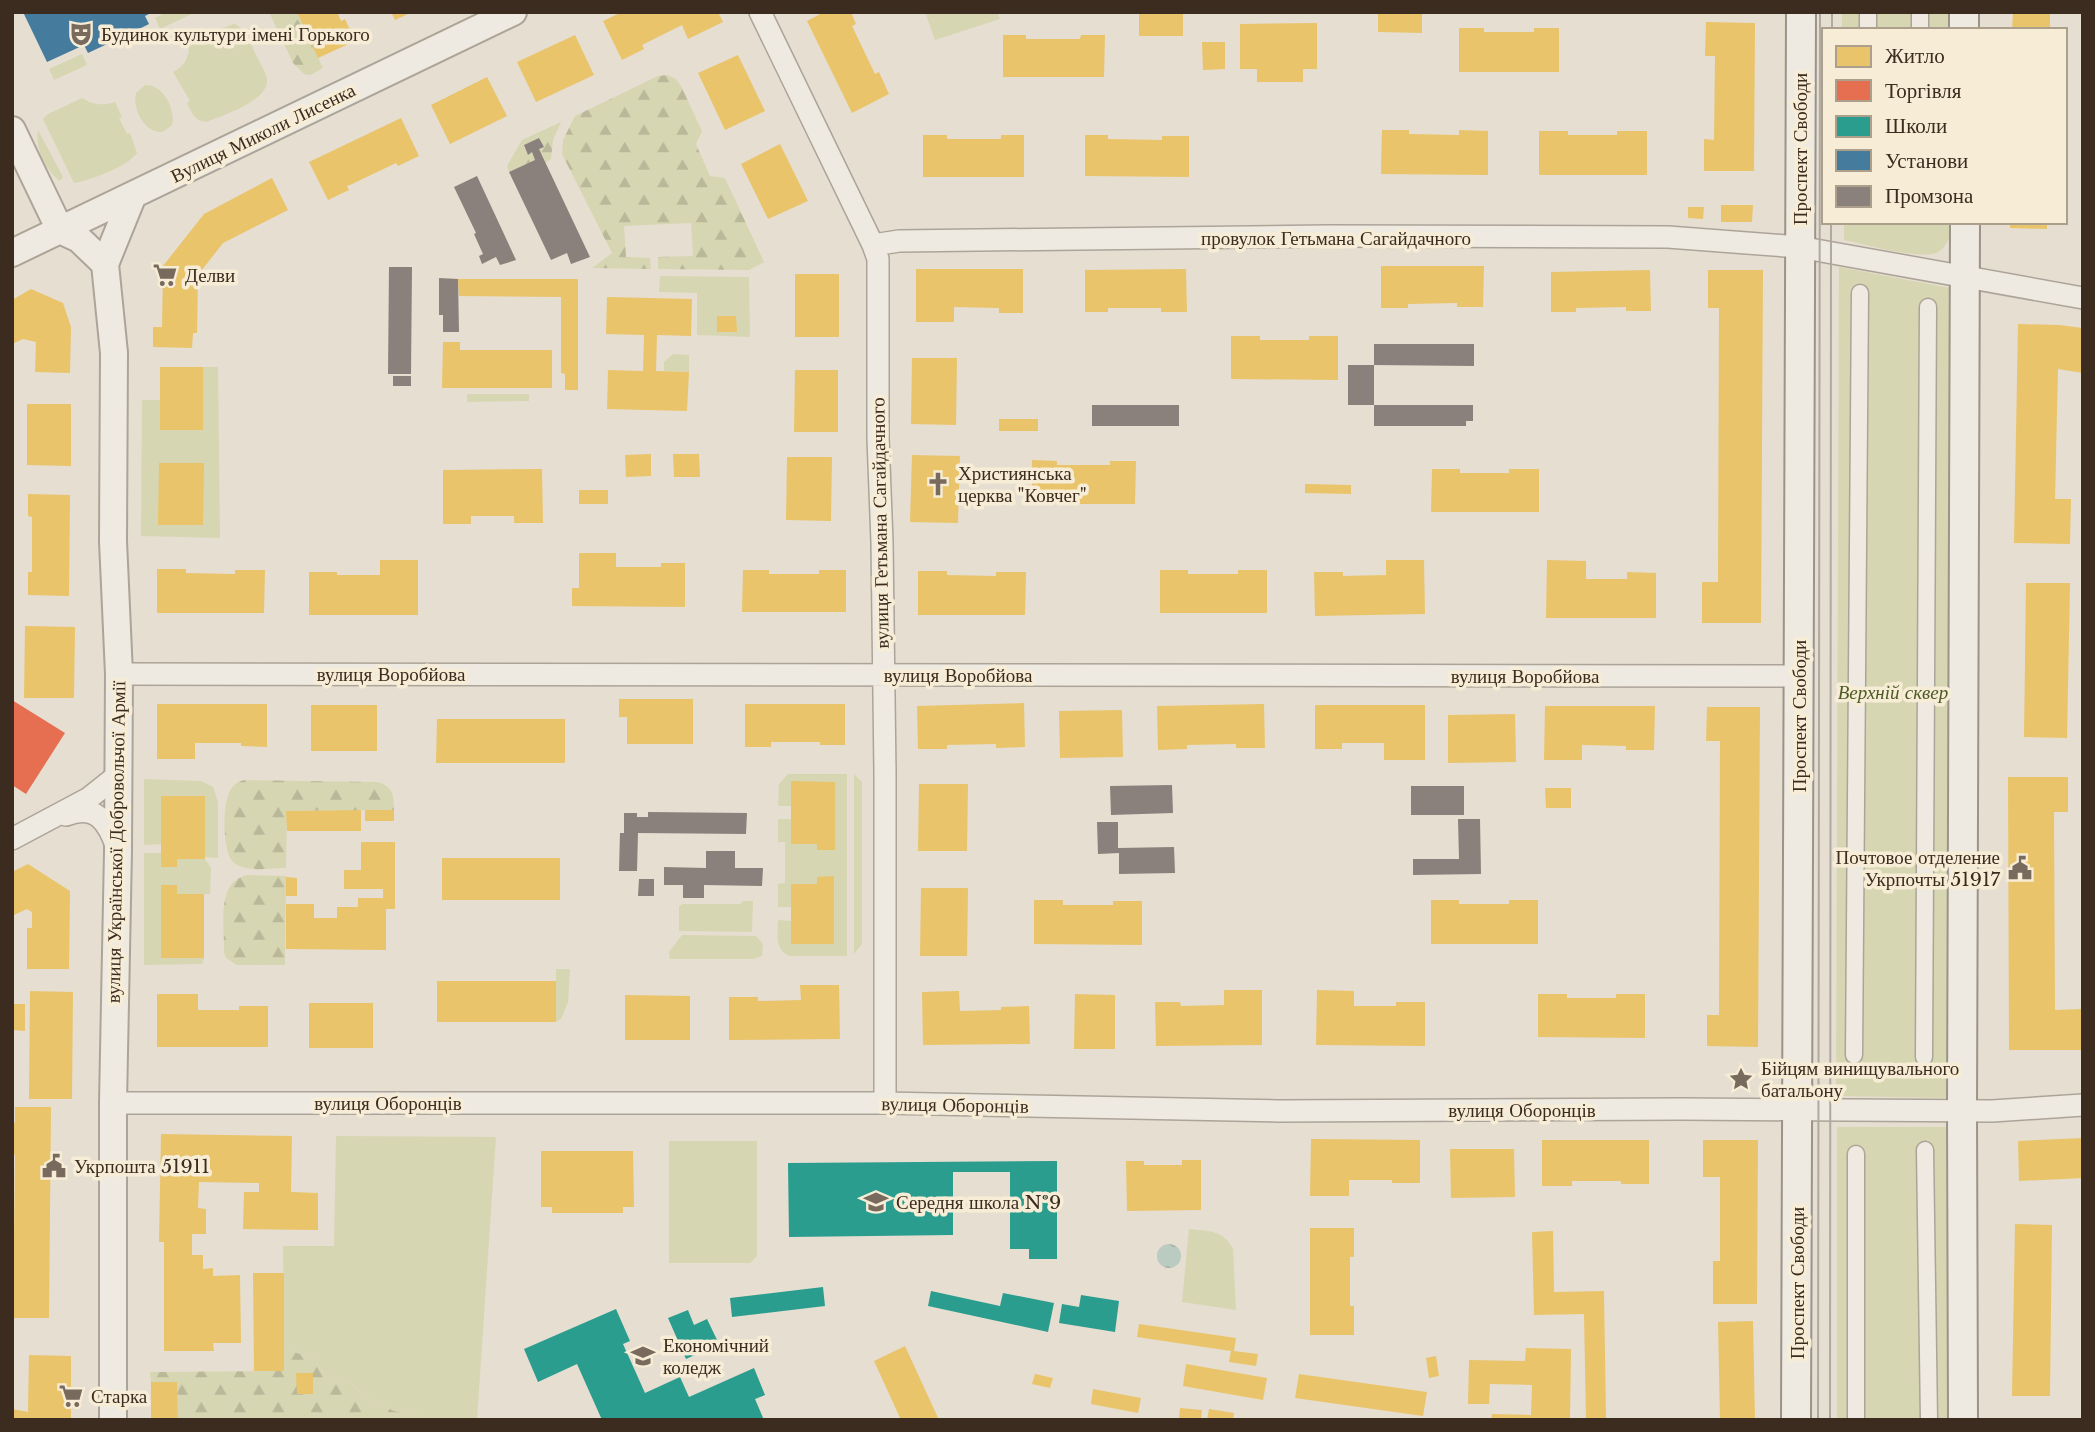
<svg xmlns="http://www.w3.org/2000/svg" width="2095" height="1432" viewBox="0 0 2095 1432" font-family="'Libre Baskerville',serif">
<style>
.green{fill:#d7d6b2}
.forest{fill:url(#forest-firs)}
.water{fill:url(#water-ripples)}
.homes{fill:#e9c46a}
.shops{fill:#e76f51}
.schools{fill:#2a9d8f}
.public{fill:#457b9d}
.industry{fill:#8a817c}
.lines{fill:none;stroke-linecap:round;stroke-linejoin:round}
.pedestrian-casing{stroke:#aca498;stroke-width:19}
.minor-casing{stroke:#aca498;stroke-width:24}
.tertiary-casing{stroke:#aca498;stroke-width:30}
.secondary-casing{stroke:#9b9388;stroke-width:32}
.pedestrian{stroke:#eeeae1;stroke-width:16}
.minor{stroke:#eeeae1;stroke-width:21}
.tertiary{stroke:#eeeae1;stroke-width:26}
.secondary{stroke:#eeeae1;stroke-width:28}
.tram{stroke:#aea9a1;stroke-width:2}
.labels{text-anchor:middle;dominant-baseline:central;stroke-width:7;stroke-linejoin:round;paint-order:stroke}
.poi-label{font-size:19px;fill:#3c2c1f;stroke:#f7edd6;text-anchor:start}
.street-label{font-size:19px;fill:#3c2c1f;stroke:#f7edd6}
.park-label{font-size:19px;font-style:italic;fill:#4d5925;stroke:#f7edd6}
</style>
<defs>
<pattern id="forest-firs" width="22" height="20" patternUnits="userSpaceOnUse" patternTransform="scale(1.75)"><rect width="22" height="20" fill="#d7d6b2"/><path d="M5 1l3.5 6h-7zM16 11l3.5 6h-7z" fill="#b9b899"/></pattern>
<pattern id="water-ripples" width="26" height="14" patternUnits="userSpaceOnUse" patternTransform="scale(1.75)"><rect width="26" height="14" fill="#bacbc1"/><path d="M2 4q2-2 4 0t4 0M15 11q2-2 4 0t4 0" fill="none" stroke="#a1aea5"/></pattern>
</defs>
<rect width="100%" height="100%" fill="#e6ded0"/>
<path class="green" d="M167,12H196L160,29L155,18Z
M925,12H997L1000,19L935,40Z
M1842,12H1949V30H1842Z
M234,24C247,29 251,44 256,55C260,63 266,72 267,80C268,101 223,115 207,122C194,121 192,113 187,103L190,101L173,72C184,66 189,59 189,46L223,28Z
M82,54L87,65L54,80L49,69Z
M145,85C163,84 176,109 172,125L163,132C145,134 132,109 136,93Z
M82,98C94,105 102,106 115,102L122,117L119,118L127,134L130,133L137,153C127,167 91,180 74,183L43,119L48,114Z
M38,130L63,177L60,181C45,170 35,148 38,130Z
M1844,222H1951C1951,234 1949,245 1938,252C1922,261 1864,244 1844,240Z
M1839,267L1950,288L1947,1098L1836,1096Z
M660,276L749,277L750,337L697,335V293L659,292Z
M673,354L689,355V372L664,371V362Z
M203,367H218L220,538L141,536L142,400H160V430L202,429Z
M467,394H529V401L467,402Z
M788,774H847V956H789C774,949 778,934 778,920L791,921V944H834V877H818L817,884H792L791,907H778V884L785,883V842H778V819H791L817,844L818,850H834L835,782H792L791,806H778L779,784Z
M854,774L862,782V944L854,954Z
M144,779L201,781L213,787L218,802V858L205,857V796H161V844L144,845Z
M144,853H161V867H177V859H205L211,868L210,894H177V885L161,958H204L202,964L144,965Z
M743,901H753L752,932L679,931V906L683,904H740Z
M682,935L756,936L763,944L762,956L753,959H670L669,952Z
M556,969H570L568,1002L561,1019L556,1022Z
M1837,1127H1946L1949,1420H1837Z
M336,1136L496,1137L477,1420H423L421,1416L394,1411L365,1397L351,1383L326,1378L315,1360L284,1348L283,1246H334Z
M669,1141H757V1256L750,1263H669Z
M1189,1229C1208,1231 1224,1230 1233,1249L1236,1310L1182,1302Z"/>
<path class="forest" d="M269,12H297L323,68L310,75L304,74L293,63Z
M668,75L676,79L681,86L702,131L696,144L710,176L725,178L764,262L749,270L658,269V257L693,256L691,223L624,226L626,257L650,258L651,269L592,268L612,253L562,154L563,140L575,116L658,76Z
M561,122L553,140L551,159L546,163L539,149L544,147L539,138L524,146L528,154L532,152L535,160L509,172L507,166L522,140Z
M244,780L377,782C393,786 394,795 394,810L287,811L286,868C272,868 245,873 233,862C222,851 222,802 231,789C234,784 238,782 244,780Z
M247,875L286,876L285,965H237L226,958L224,952C225,928 215,882 247,875Z
M284,1348L315,1360L326,1378L351,1383L365,1397L394,1411L422,1416L423,1420H178L177,1382H151L150,1372L284,1371Z"/>
<path class="water" d="M1157 1256a12 12 0 1 1 24 0a12 12 0 1 1-24 0Z"/>
<path class="homes" d="M297,12H337L341,21L345,19L355,41L318,58Z
M391,12H412L395,20Z
M622,12H718L723,22L688,39L682,25L642,45L644,49L622,60L603,21Z
M824,12H851L856,24L852,26L875,74L879,72L889,94L852,113L807,21Z
M1139,12H1183V36H1139Z
M1378,12H1422V33L1378,32Z
M2013,12H2050V30H2012Z
M1706,22L1755,23L1754,171H1704V139L1714,140L1715,56H1705Z
M1317,23V69H1303V82H1257V69H1240V24Z
M1459,28H1484V32H1534V28H1559V72H1459Z
M575,35L594,75L536,102L517,62Z
M1003,35H1026V39H1080L1081,35H1105L1104,77H1003Z
M1202,42H1225V69L1203,70Z
M738,55L765,111L725,130L698,73Z
M487,77L507,116L450,144L431,105Z
M401,118L419,156L398,166L396,163L350,185L347,186L349,190L328,200L309,162Z
M1382,130H1409V134L1459,135V130L1488,131V175L1381,174Z
M1539,131H1568V135H1617V131H1647V175H1539Z
M923,135H947V139H1001V135H1024V177H923Z
M1085,135H1108V139L1162,140V136H1189V177L1085,176Z
M780,144L808,201L768,219L741,164Z
M272,178L288,210L223,243L198,275L197,333H193L192,348L153,347V327H162L163,266L204,214Z
M1721,205H1753L1752,222H1721Z
M1688,207H1704L1703,219L1688,218Z
M2010,222H2047V229L2010,228Z
M1381,266H1484L1483,307H1457V303L1408,304V308H1381Z
M916,269H1023V313H999V308L954,307V322H916Z
M1186,269L1187,312H1161V308H1108V312H1085V270Z
M1650,270L1651,311H1626V307L1576,308V312H1551V272Z
M1708,270H1763L1761,623H1702V582H1718L1719,308H1708Z
M795,274H839V337H795Z
M458,279H578V390H565V374L561,373V297L459,296Z
M31,289L63,303L71,327L70,373L35,372L36,342L23,339L12,344V300Z
M607,297L692,299L691,336L657,335L656,371L689,372L687,411L607,409L608,370L643,371L644,335L606,334Z
M717,316H736L737,332H717Z
M2018,324L2059,325L2083,328V373L2058,369L2055,499H2071L2070,544L2014,543Z
M1231,336H1260V340H1309V336H1338V380L1231,379Z
M443,342H460V350H552V388H442Z
M912,358H957L956,425L911,424Z
M160,367H203V430H160Z
M795,370H838V432H794Z
M27,404H71V466L27,465Z
M999,419H1038V431H999Z
M651,454V476L626,477L625,455Z
M673,454H699L700,477H674Z
M912,455L960,456L958,523L910,522Z
M787,457H832L831,521L786,520Z
M1032,460L1057,461V465H1110V461H1136L1135,504H1032Z
M159,463H204L203,525H158Z
M542,469L543,523H514V516H471V524H443V470Z
M1432,469H1460V473H1509V469H1539V512H1431Z
M1305,484L1351,485V494L1305,493Z
M579,490H608V504H579Z
M28,494L70,495L69,596L28,595V572H32V517L28,516Z
M579,553H616V567H661V563H685V607L572,606V588H579Z
M380,560H418V615H309V572H337V575H380Z
M1386,560H1424L1425,614L1315,616L1314,572H1343V576L1386,575Z
M1547,560L1586,561V579H1627V572L1656,573V618H1546Z
M157,569H186V573L232,574H235V570H265L264,613H157Z
M743,570H769V574H819V570H846V612H742Z
M1160,570H1188V574H1238V570H1267V613H1160Z
M918,571H947V575L996,576V572H1026L1025,615H918Z
M2026,583H2070L2067,738L2024,737Z
M25,626L75,627L74,698H24Z
M619,699H693V744H627V717H619Z
M1024,703L1025,747L996,748V744L947,745V749H918L917,706Z
M157,704H267V747L241,746V743H195V759H157Z
M745,704H845V745H820V742H771V747H745Z
M1264,704L1265,748H1236V744L1187,745V749L1158,750L1157,706Z
M311,705H377V751H311Z
M1315,705H1425V760H1384V743H1342V749H1315Z
M1545,706H1655L1654,750H1626V746L1582,745V760H1544Z
M1707,707H1760L1758,1047L1707,1046V1015H1719L1720,741H1706Z
M1122,710L1123,757L1060,758L1059,711Z
M1515,714L1516,762L1448,763V715Z
M437,719H565V763H436Z
M2008,777H2068V812H2054L2055,1010L2083,1009V1050H2009Z
M791,781L835,782V850H817V844H791Z
M919,784H968L967,851H918Z
M1545,788H1571V808H1546Z
M161,796H205V859H177V867H161Z
M361,810V831H287L286,811Z
M365,810H394V821H365Z
M361,842H395V909H386V950L286,949V904H314V918H337V907H358V898H383V889H344V870H361Z
M442,858H560V900H442Z
M28,864L70,891L69,969H27V928H32V912L27,909L12,916V872Z
M834,876V944H791V884H817V877Z
M286,877L297,878V896H286Z
M161,885H177V894H204V958H161Z
M921,888H968L967,956H920Z
M1034,900H1063V905H1113V901H1142V945L1034,944Z
M1431,900H1459V904H1509V900H1538V944H1431Z
M437,981H556V1022H437Z
M800,985H839L840,1039L729,1040V997H758V1001L801,1000Z
M1224,990H1262V1045L1156,1046L1155,1002H1180L1181,1006L1224,1005Z
M1317,990L1354,991V1006H1396V1002H1425V1046L1316,1045Z
M30,991L73,992L72,1099H29Z
M959,991L960,1011L1001,1010V1007L1029,1006L1030,1044L923,1045L922,992Z
M157,994H198V1010H239V1006H268V1047H157Z
M1075,994L1115,995V1049H1074Z
M1538,994H1567V998H1616V994H1645V1038L1538,1037Z
M625,995L690,996V1040H625Z
M309,1003H373V1048H309Z
M12,1004H25V1031L12,1030Z
M15,1107H51L49,1318H13L15,1155H12V1122L15,1123Z
M161,1134L292,1136L291,1192L318,1193V1230L243,1229L244,1192H259V1183L199,1182L198,1208L206,1209V1234H192V1255H203V1269L213,1268V1276L240,1275L241,1343H213L214,1351H164V1242H159Z
M2083,1138V1178L2019,1181L2018,1141Z
M1311,1139L1420,1140V1183H1392V1180H1349V1196H1310Z
M1542,1140H1649V1184H1621V1181H1572V1186H1542Z
M1703,1140H1758L1757,1304H1713V1261H1720V1177H1703Z
M1450,1149H1514L1515,1197L1451,1198Z
M541,1151H633L634,1207H623V1213H552V1207H541Z
M1182,1160H1201V1210L1127,1211L1126,1161H1144V1165H1182Z
M2015,1224L2052,1225L2050,1396H2012Z
M1310,1228H1354V1257H1350V1306H1354V1335H1310Z
M1553,1231L1554,1292L1604,1291L1606,1420H1586L1584,1314L1534,1315L1532,1232Z
M253,1273H284V1371H254Z
M1753,1321L1755,1420H1720L1718,1322Z
M1139,1324L1236,1338L1234,1351L1258,1354L1256,1366L1229,1362L1231,1351L1137,1337Z
M905,1346L939,1420H901L874,1361Z
M1526,1348L1571,1349L1570,1420H1491L1492,1414L1531,1415L1532,1385L1490,1384L1489,1404H1468L1469,1360L1525,1361Z
M29,1355L71,1356V1420H12V1409L28,1412Z
M1436,1356L1439,1376L1429,1378L1426,1358Z
M1186,1364L1267,1378L1263,1400L1183,1386Z
M296,1373H313V1394H297Z
M1035,1374L1053,1378L1050,1388L1032,1384Z
M1299,1374L1427,1392L1423,1416L1295,1398Z
M151,1382H177L178,1420H151Z
M1093,1389L1141,1398L1138,1413L1091,1404Z
M1180,1408L1202,1410L1201,1420H1179Z
M1209,1409L1234,1413L1233,1420H1207Z"/>
<path class="shops" d="M12,700L65,733L26,794L12,785Z"/>
<path class="schools" d="M1057,1161V1259H1029V1249H1010V1172H953V1235L789,1237L788,1163Z
M823,1287L825,1306L732,1317L730,1298Z
M931,1291L1000,1306L1003,1293L1054,1303L1048,1332L928,1306Z
M1081,1295L1119,1301L1115,1332L1059,1323L1062,1304L1079,1307Z
M616,1309L630,1341L623,1344L645,1393L680,1377L689,1397L754,1368L765,1395L755,1399L764,1420H602L577,1364L538,1382L524,1349Z
M688,1310L694,1325L707,1319L719,1344L686,1359L668,1318Z"/>
<path class="public" d="M23,12H153L145,16L149,24L137,30L88,53L84,45L47,62Z"/>
<path class="industry" d="M539,138L544,147L539,149L590,257L571,264L567,253L551,260L509,172L535,160L532,152L528,155L524,145Z
M477,176L516,260L500,265L496,257L482,264L479,256L483,254L474,234L476,233L454,187Z
M389,267H412L411,374H388Z
M439,278L458,279L459,332H443V315H439Z
M1374,344H1474V366L1374,365Z
M1348,365H1374V405H1348Z
M393,376H411V386H393Z
M1092,405H1179V426H1092Z
M1374,405H1473V421H1466V426H1374Z
M1172,785L1173,813L1111,815L1110,786Z
M1411,786H1464V815H1411Z
M648,812L747,813L746,834L638,833L637,871H619L620,833H624V813H637V817H648Z
M1458,819H1480L1481,874L1413,875V859H1459Z
M1097,822H1118V848L1174,847L1175,873L1119,874V853L1098,854Z
M706,851H735V868H763L762,886L704,885V898H683V885H664V867L706,868Z
M639,879H654V896H638Z"/>
<g class="lines">
<g class="pedestrian-casing">
<path id="pedestrian" d="M1920,12V30
M1868,30V12
M1854,1055L1860,293
M1924,1057L1928,307
M1925,1150L1929,1420
M1856,1420V1154"/>
</g>
<g class="minor-casing">
<path id="minor" d="M760,12L873,245L878,259V438L882,542L885,773V1103
M873,245L899,241L1327,236L1668,237L1799,247L2083,298
M119,674L1798,676
M66,815C96,803 108,822 117,848
M12,839L89,798L118,775
M113,1103H885L1279,1111L1681,1109L1992,1111L2083,1105"/>
</g>
<g class="tertiary-casing">
<path id="tertiary" d="M12,130L60,230L79,239L105,264L114,353L113,541L119,674L118,851L113,1103V1420
M12,253L513,12
M105,264L133,195"/>
</g>
<g class="secondary-casing">
<path id="secondary" d="M1964,12V30
M1796,1420L1801,12
M1963,1420L1962,1111L1965,222"/>
</g>
<use href="#pedestrian" class="pedestrian"/>
<use href="#minor" class="minor"/>
<use href="#tertiary" class="tertiary"/>
<use href="#secondary" class="secondary"/>
<path class="tram" d="M1832,12V30
M1818,1420L1820,12
M1830,1420L1831,222"/>
</g>
<defs>
<g id="theatre-bare" transform="scale(1.89)"><path d="M-5-5.5Q0-4 5-5.5V0Q5 5 0 6Q-5 5-5 0ZM-3.3-2.5H-1v1.5H-3.3ZM1-2.5H3.3v1.5H1ZM-2.8 1Q0 5.5 2.8 1Z" fill="#786a5d" stroke="#f7edd6" stroke-width="2.5" paint-order="stroke"/></g>
<g id="supermarket-bare" transform="scale(1.89)"><path d="M-6-5.5h2.5l.6 2H6L4.5 2H-2.5L-4.4-4H-6ZM-1.5 3.2a1.3 1.3 0 1 0 .1 0ZM3 3.2a1.3 1.3 0 1 0 .1 0Z" fill="#786a5d" stroke="#f7edd6" stroke-width="2.5" paint-order="stroke"/></g>
<g id="church-bare" transform="scale(1.89)"><path d="M-1.2-6h2.4v3.5h3.3v2.4h-3.3V6h-2.4V-.1h-3.3v-2.4h3.3Z" fill="#786a5d" stroke="#f7edd6" stroke-width="2.5" paint-order="stroke"/></g>
<g id="civic-bare" transform="scale(1.89)"><path d="M-.6-6.5H3V-4.5H.6V-3L4-1V1h2V6H-6V1h2V-1L-.6-3ZM-1.2 2.5V6h2.4V2.5Z" fill="#786a5d" stroke="#f7edd6" stroke-width="2.5" paint-order="stroke"/></g>
<g id="sight-bare" transform="scale(1.89)"><path d="M0-6L1.8-2.2L6-1.7L2.9 1.2L3.7 5.4L0 3.3L-3.7 5.4L-2.9 1.2L-6-1.7L-1.8-2.2Z" fill="#786a5d" stroke="#f7edd6" stroke-width="2.5" paint-order="stroke"/></g>
<g id="school-bare" transform="scale(1.89)"><path d="M0-5L7-2L0 1L-7-2ZM-4 1L0 2.5L4 1V4Q0 6-4 4Z" fill="#786a5d" stroke="#f7edd6" stroke-width="2.5" paint-order="stroke"/></g>
<g id="university-bare" transform="scale(1.89)"><path d="M0-5L7-2L0 1L-7-2ZM-4 1L0 2.5L4 1V4Q0 6-4 4Z" fill="#786a5d" stroke="#f7edd6" stroke-width="2.5" paint-order="stroke"/></g>
</defs>
<g fill-rule="evenodd">
<use href="#theatre-bare" x="81" y="34"/>
<use href="#supermarket-bare" x="165" y="275"/>
<use href="#church-bare" x="938" y="484"/>
<use href="#civic-bare" x="2020" y="868"/>
<use href="#sight-bare" x="1741" y="1079"/>
<use href="#civic-bare" x="54" y="1166"/>
<use href="#school-bare" x="876" y="1202"/>
<use href="#university-bare" x="643" y="1356"/>
<use href="#supermarket-bare" x="71" y="1396"/>
</g>
<g class="labels">
<g class="poi-label">
<text x="101" y="34">Будинок культури імені Горького</text>
<text x="185" y="275">Делви</text>
<text x="958" y="473">Християнська<tspan x="958" dy="22">церква "Ковчег"</tspan></text>
<text x="2000" y="857" text-anchor="end">Почтовое отделение<tspan x="2000" dy="22">Укрпочты 51917</tspan></text>
<text x="1761" y="1068">Бійцям винищувального<tspan x="1761" dy="22">батальону</tspan></text>
<text x="74" y="1166">Укрпошта 51911</text>
<text x="896" y="1202">Середня школа №9</text>
<text x="663" y="1345">Економічний<tspan x="663" dy="22">коледж</tspan></text>
<text x="91" y="1396">Старка</text>
</g>
<g class="street-label">
<text transform="translate(263 133) rotate(-26)">Вулиця Миколи Лисенка</text>
<text transform="translate(1800 149) rotate(-90)">Проспект Свободи</text>
<text x="1336" y="238">провулок Гетьмана Сагайдачного</text>
<text transform="translate(880 523) rotate(-91)">вулиця Гетьмана Сагайдачного</text>
<text x="391" y="674">вулиця Воробйова</text>
<text x="958" y="675">вулиця Воробйова</text>
<text x="1525" y="676">вулиця Воробйова</text>
<text transform="translate(1799 716) rotate(-90)">Проспект Свободи</text>
<text transform="translate(116 842) rotate(-89)">вулиця Української Добровольчої Армії</text>
<text x="388" y="1103">вулиця Оборонців</text>
<text transform="translate(955 1105) rotate(1)">вулиця Оборонців</text>
<text x="1522" y="1110">вулиця Оборонців</text>
<text transform="translate(1797 1283) rotate(-90)">Проспект Свободи</text>
</g>
<g class="park-label">
<text x="1893" y="692">Верхній сквер</text>
</g>
</g>
<rect width="2095" height="1432" fill="none" stroke="#3c2c1f" stroke-width="28"/>
<rect x="1822" y="28" width="245" height="196" fill="#f7edd6" stroke="#aca08d" stroke-width="2"/>
<rect x="1836" y="46" width="35" height="21" fill="#e9c46a" stroke="#aca08d" stroke-width="2"/>
<text x="1885" y="63" font-size="21" fill="#3c2c1f">Житло</text>
<rect x="1836" y="80" width="35" height="21" fill="#e76f51" stroke="#aca08d" stroke-width="2"/>
<text x="1885" y="98" font-size="21" fill="#3c2c1f">Торгівля</text>
<rect x="1836" y="116" width="35" height="21" fill="#2a9d8f" stroke="#aca08d" stroke-width="2"/>
<text x="1885" y="133" font-size="21" fill="#3c2c1f">Школи</text>
<rect x="1836" y="150" width="35" height="21" fill="#457b9d" stroke="#aca08d" stroke-width="2"/>
<text x="1885" y="168" font-size="21" fill="#3c2c1f">Установи</text>
<rect x="1836" y="186" width="35" height="21" fill="#8a817c" stroke="#aca08d" stroke-width="2"/>
<text x="1885" y="203" font-size="21" fill="#3c2c1f">Промзона</text>
</svg>
